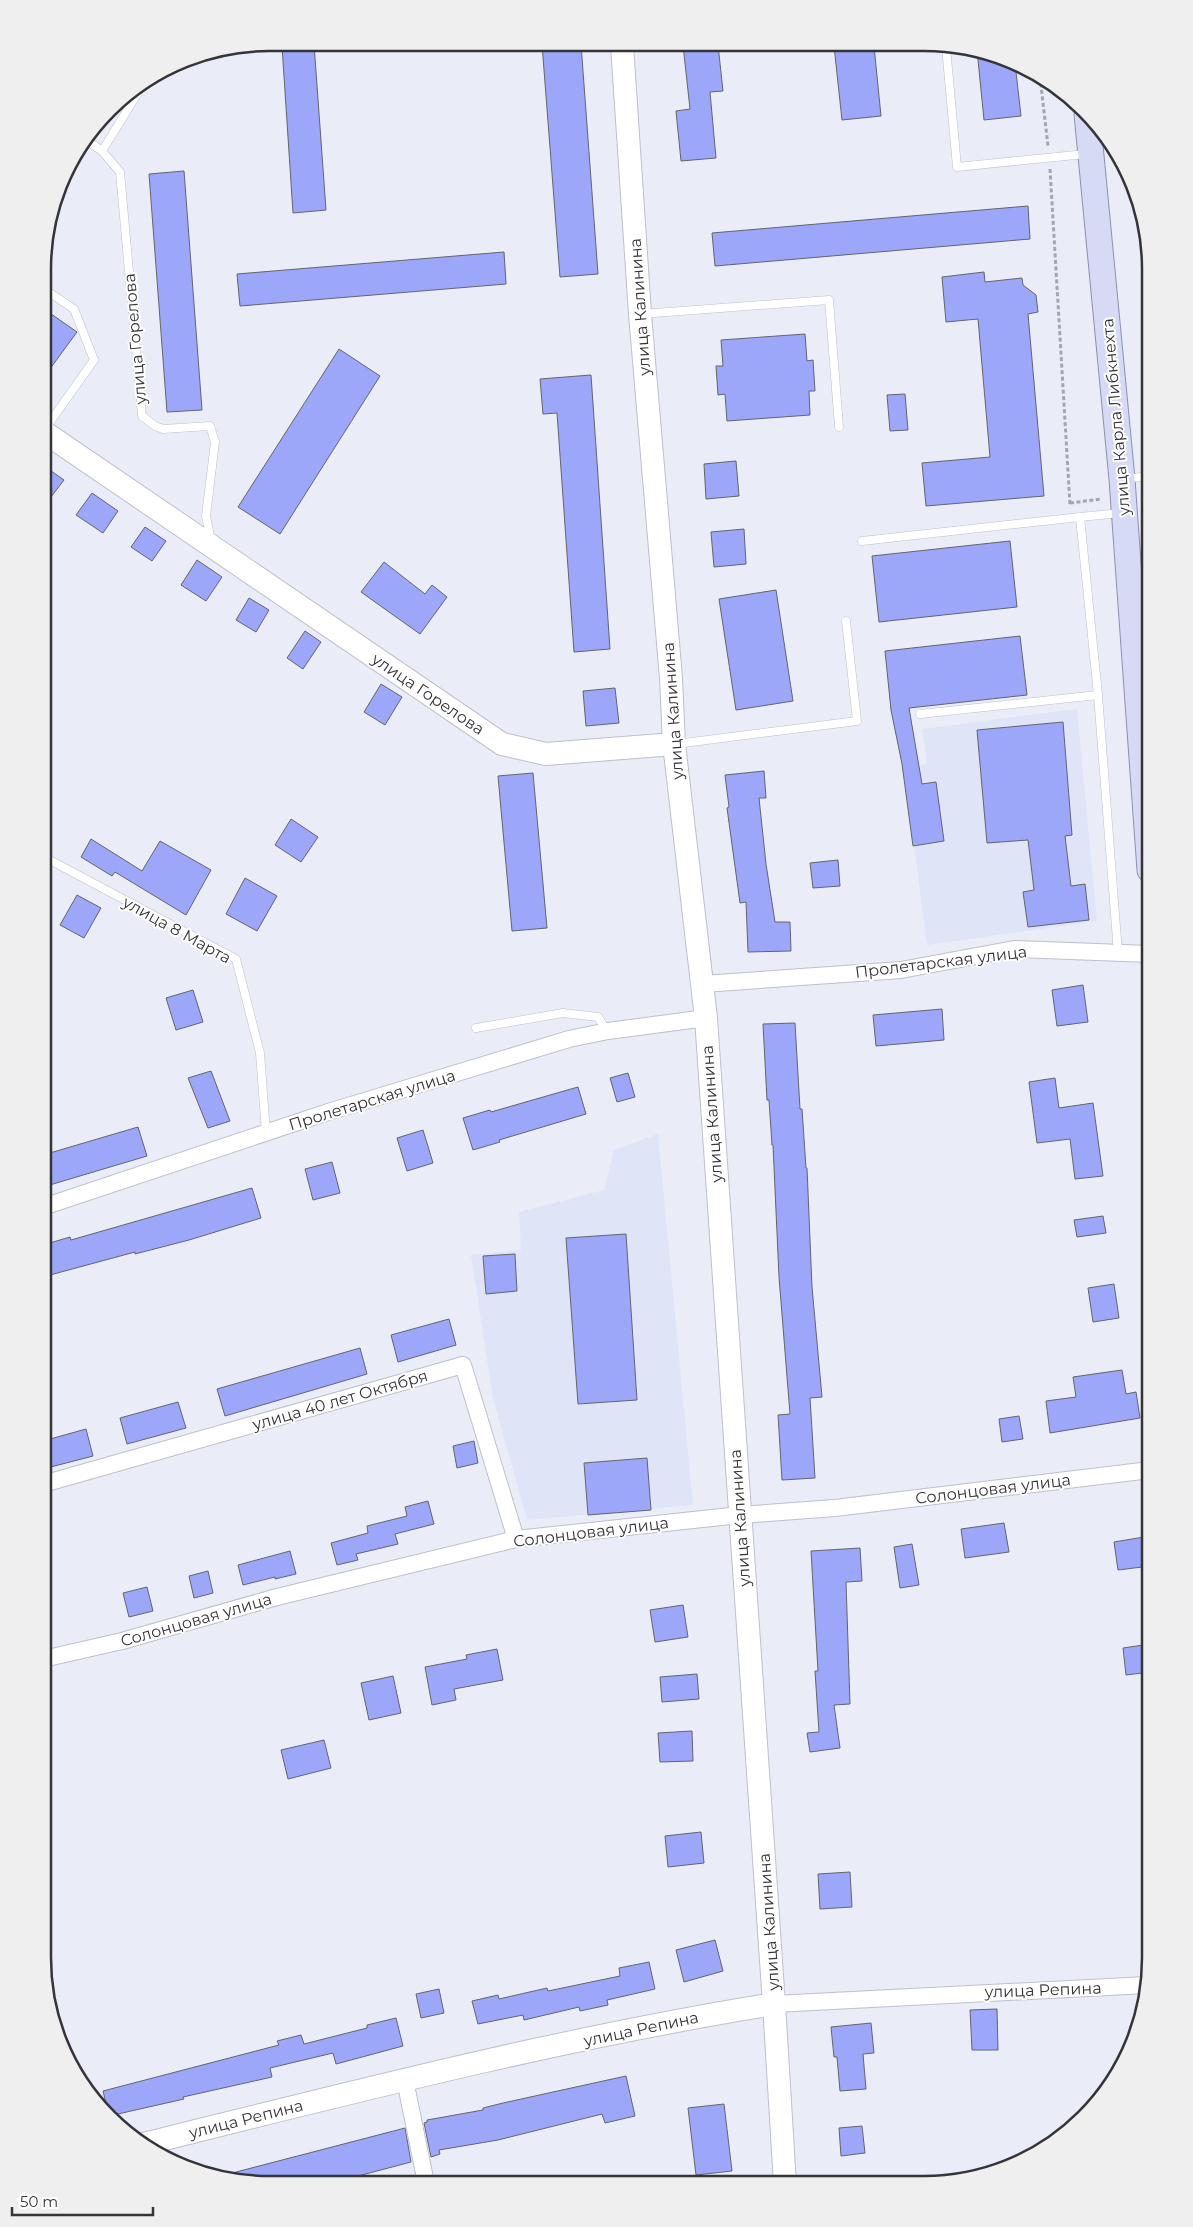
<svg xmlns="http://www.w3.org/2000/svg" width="1193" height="2227" viewBox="0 0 1193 2227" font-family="Montserrat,sans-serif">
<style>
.built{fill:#e0e4f7}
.building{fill:#9da7f9;stroke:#62646e}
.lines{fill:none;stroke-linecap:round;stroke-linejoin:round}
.lane-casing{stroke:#bec0cc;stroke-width:9}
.street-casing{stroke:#bec0cc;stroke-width:18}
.secondary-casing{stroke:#bec0cc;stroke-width:24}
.primary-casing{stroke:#8c90af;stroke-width:27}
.path{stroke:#a4a6af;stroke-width:3;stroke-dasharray:4 2.5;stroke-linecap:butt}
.lane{stroke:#fff;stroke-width:8}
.street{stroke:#fff;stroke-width:16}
.secondary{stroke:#fff;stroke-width:22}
.primary{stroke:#d6daf5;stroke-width:25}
.labels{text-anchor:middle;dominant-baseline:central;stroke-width:4;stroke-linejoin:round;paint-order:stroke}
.street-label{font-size:16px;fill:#343439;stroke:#fff}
.rim{fill:none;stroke:#343439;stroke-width:2.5}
</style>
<rect width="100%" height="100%" fill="#eaedf8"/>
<path class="built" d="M1077,709L1097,921L927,945L904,769L927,764L922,729Z
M658,1134L693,1505L527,1520L493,1398L471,1255L521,1250L519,1212L604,1190L614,1150Z"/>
<path class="building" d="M314,44L326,210L293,213L282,46Z
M542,44H581L598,274L560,277Z
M683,45H718L723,91L710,92L716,158L681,161L676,111L690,109Z
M834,46H874L881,116L842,120Z
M977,50L1015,63L1021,116L984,120Z
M184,171L202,410L167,412L149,174Z
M1028,206L1030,239L715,266L712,233Z
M504,252L506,284L240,306L237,274Z
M984,272L985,282L1022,278L1023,285L1036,295L1038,312L1028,314L1044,496L926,506L922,463L990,457L978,319L946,322L942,277Z
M44,309L77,332L44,377Z
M805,334L807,361L813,360L815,391H809L810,415L727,421L725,394L718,395L716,366H723L721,340Z
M339,349L380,376L280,534L238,507Z
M591,375L610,649L574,652L557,413L543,414L540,379Z
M905,394L908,430L890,431L887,395Z
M736,461L739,496L706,499L704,464Z
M44,466L64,480L44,506Z
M92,493L118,511L103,533L76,515Z
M145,527L166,541L152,561L131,547Z
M744,529L746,564L714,567L711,532Z
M1010,541L1017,607L879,622L872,556Z
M197,560L222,577L206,601L181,585Z
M384,562L425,594L432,585L447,597L420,634L361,592Z
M776,590L793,701L736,710L719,599Z
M249,598L269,610L256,632L236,620Z
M305,631L321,642L303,669L287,658Z
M1020,636L1027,695L909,708L922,784L936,782L944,841L913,846L902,764L891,710L885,651Z
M381,684L402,697L385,725L364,712Z
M615,688L619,723L586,726L583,691Z
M1063,722L1072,835L1065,836L1071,886L1085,884L1089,920L1028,927L1023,892L1034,890L1028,840L987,843L977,730Z
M764,771L766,798H759L766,864L775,922H790L791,951L748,952L746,902L740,903L727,808L729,807L725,775Z
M533,773L547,928L512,931L498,776Z
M291,819L318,837L301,862L275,845Z
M91,839L142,871L160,841L211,870L186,915L115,872L112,876L81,857Z
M838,860L840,886L813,888L810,863Z
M245,878L277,896L257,931L226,914Z
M77,895L101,908L84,938L60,925Z
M1083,985L1088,1022L1057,1026L1052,990Z
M193,990L203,1022L176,1030L166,998Z
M942,1009L944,1040L876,1046L873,1015Z
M795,1023L800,1109H802L806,1168H807L812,1287L822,1397L810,1398L815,1478L782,1480L778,1415L790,1414L779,1277L773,1145H772L769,1100H767L763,1024Z
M211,1071L230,1121L208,1128L188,1078Z
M628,1073L635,1097L617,1102L610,1078Z
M1055,1078L1059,1108L1093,1103L1103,1176L1075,1179L1070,1139L1037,1143L1029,1082Z
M578,1087L586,1114L499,1140L500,1142L473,1150L463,1118L490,1110L491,1112Z
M138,1127L147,1156L43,1187V1155Z
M423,1130L433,1163L407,1171L397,1138Z
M332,1162L340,1193L313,1200L305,1169Z
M252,1188L261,1218L189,1240L135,1254V1252L50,1275L43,1245L70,1237L71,1240Z
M1103,1216L1106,1233L1077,1237L1074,1220Z
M626,1234L637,1400L578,1404L566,1238Z
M515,1254L517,1291L486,1294L483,1256Z
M1114,1284L1119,1318L1093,1322L1088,1288Z
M449,1319L456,1345L398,1362L391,1335Z
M360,1348L367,1374L225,1416L217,1389Z
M1122,1370L1126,1394L1136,1392L1140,1418L1050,1433L1046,1401L1076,1397L1073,1377Z
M178,1402L186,1428L127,1444L120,1418Z
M1019,1416L1023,1439L1002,1442L999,1419Z
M86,1429L93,1456L43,1469V1441Z
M474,1441L478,1463L457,1468L453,1446Z
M647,1458L651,1510L588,1515L584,1463Z
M428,1501L434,1524L395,1534L398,1544L356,1554L358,1560L337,1565L331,1543L368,1533L367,1526L407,1516L405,1507Z
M1004,1523L1009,1552L965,1558L961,1529Z
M1150,1536V1566L1118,1570L1114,1542Z
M912,1544L919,1585L900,1588L894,1547Z
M860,1548L862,1581L846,1582L850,1704L834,1705L840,1748L810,1752L807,1733L819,1732L815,1671H818L811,1551Z
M290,1551L296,1574L275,1579V1577L243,1585L238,1565Z
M208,1571L213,1593L194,1598L189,1576Z
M147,1587L153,1611L129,1617L123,1593Z
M683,1605L688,1637L655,1642L650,1610Z
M1150,1644V1672L1126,1675L1123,1648Z
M497,1649L503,1680L454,1689L456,1700L432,1705L425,1667L467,1659L466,1655Z
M697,1674L699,1699L662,1702L660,1677Z
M393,1676L401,1713L369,1720L361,1683Z
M692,1731L693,1761L660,1762L658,1733Z
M324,1740L331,1768L288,1779L281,1750Z
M701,1832L704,1863L668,1867L665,1836Z
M850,1872L852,1907L820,1909L818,1874Z
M715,1940L723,1971L684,1982L676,1950Z
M649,1962L655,1989L607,2000L608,2005L580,2011L579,2007L524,2020L523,2015L478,2024L472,2001L498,1995L499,1999L547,1988L548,1991L620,1976L619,1968Z
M439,1989L444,2013L421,2018L416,1994Z
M997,2009L998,2050H972L970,2010Z
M396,2018L403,2046L336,2064L333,2053L270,2068L272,2077L183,2097L184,2099L109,2116L103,2091L279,2045L277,2041L301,2035L304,2044L367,2028V2025Z
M871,2023L874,2053L863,2054L866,2089L840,2091L837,2057H834L831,2027Z
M626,2076L635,2116L605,2123L602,2114L498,2140L439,2150L440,2154L431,2157L424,2123L427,2122V2120L483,2110V2108L503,2103Z
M724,2104L732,2171L696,2175L688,2108Z
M862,2126L865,2153L841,2156L839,2128Z
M405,2128L411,2162L343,2180L330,2183H239L217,2177Z"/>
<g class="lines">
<g class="lane-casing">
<path id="lane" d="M946,47L957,167L1086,154
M137,88L138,93L102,151L120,172L142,416L155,426L163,429L210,426L215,442L206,516L211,541
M88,141L102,151
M44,289L74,309L94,360L45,429
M641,314L829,300L839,427
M1124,479L1150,476
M862,541L1080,517
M920,714L1098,695
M676,744L857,721L846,621
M44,857L236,959L260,1053L266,1133
M1118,953L1098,695L1080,517L1121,513
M476,1028L563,1013L598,1017L607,1031"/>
</g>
<g class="street-casing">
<path id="street" d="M703,984L901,970L1014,949L1150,954
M43,1207L325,1113L569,1039L608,1031L706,1018
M43,1484L463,1365L516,1539
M43,1659L122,1641L277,1597L516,1539L740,1515L835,1508L1150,1470
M774,2004L1147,1985
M405,2080L426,2183"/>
</g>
<g class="secondary-casing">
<path id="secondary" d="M622,45L640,314L671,678L674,744L706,1018L774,2004L785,2184
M44,432L502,744L546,754L674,744
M144,2144C353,2092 562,2038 774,2004"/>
</g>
<g class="primary-casing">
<path id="primary" d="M1087,114L1122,479L1150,870"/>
</g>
<path class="path" d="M1040,77L1048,146
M1050,169L1070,505
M1144,230L1150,296
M1070,503L1101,499"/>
<use href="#lane" class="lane"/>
<use href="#street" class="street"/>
<use href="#secondary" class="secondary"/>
<use href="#primary" class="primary"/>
</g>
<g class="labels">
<g class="street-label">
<text transform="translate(640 307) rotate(-94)">улица Калинина</text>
<text transform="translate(135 339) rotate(-95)">улица Горелова</text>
<text transform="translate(1116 417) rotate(-95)">улица Карла Либкнехта</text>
<text transform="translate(428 694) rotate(34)">улица Горелова</text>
<text transform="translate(673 711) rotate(-94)">улица Калинина</text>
<text transform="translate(177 930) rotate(29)">улица 8 Марта</text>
<text transform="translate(941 962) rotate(-7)">Пролетарская улица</text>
<text transform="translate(372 1100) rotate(-17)">Пролетарская улица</text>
<text transform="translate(712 1114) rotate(-94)">улица Калинина</text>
<text transform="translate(340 1400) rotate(-16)">улица 40 лет Октября</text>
<text transform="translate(993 1489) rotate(-7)">Солонцовая улица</text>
<text transform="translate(740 1518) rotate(-94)">улица Калинина</text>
<text transform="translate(591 1532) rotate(-7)">Солонцовая улица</text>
<text transform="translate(196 1620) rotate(-16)">Солонцовая улица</text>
<text transform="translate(769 1922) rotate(-94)">улица Калинина</text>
<text transform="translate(1043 1990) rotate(-2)">улица Репина</text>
<text transform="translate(641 2029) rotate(-12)">улица Репина</text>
<text transform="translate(246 2119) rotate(-14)">улица Репина</text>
</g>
</g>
<path d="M0 0H1193V2227H0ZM269 51H924A218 218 0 0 1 1142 269V1958A218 218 0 0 1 924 2176H269A218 218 0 0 1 51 1958V269A218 218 0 0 1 269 51Z" fill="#efefef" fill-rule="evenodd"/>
<path class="rim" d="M269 51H924A218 218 0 0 1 1142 269V1958A218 218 0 0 1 924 2176H269A218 218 0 0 1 51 1958V269A218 218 0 0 1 269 51Z"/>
<path d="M12 2207v8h141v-8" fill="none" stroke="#343439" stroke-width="2.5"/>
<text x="20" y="2207" font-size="15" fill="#343439" stroke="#ffffff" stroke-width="4" paint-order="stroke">50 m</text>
</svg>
